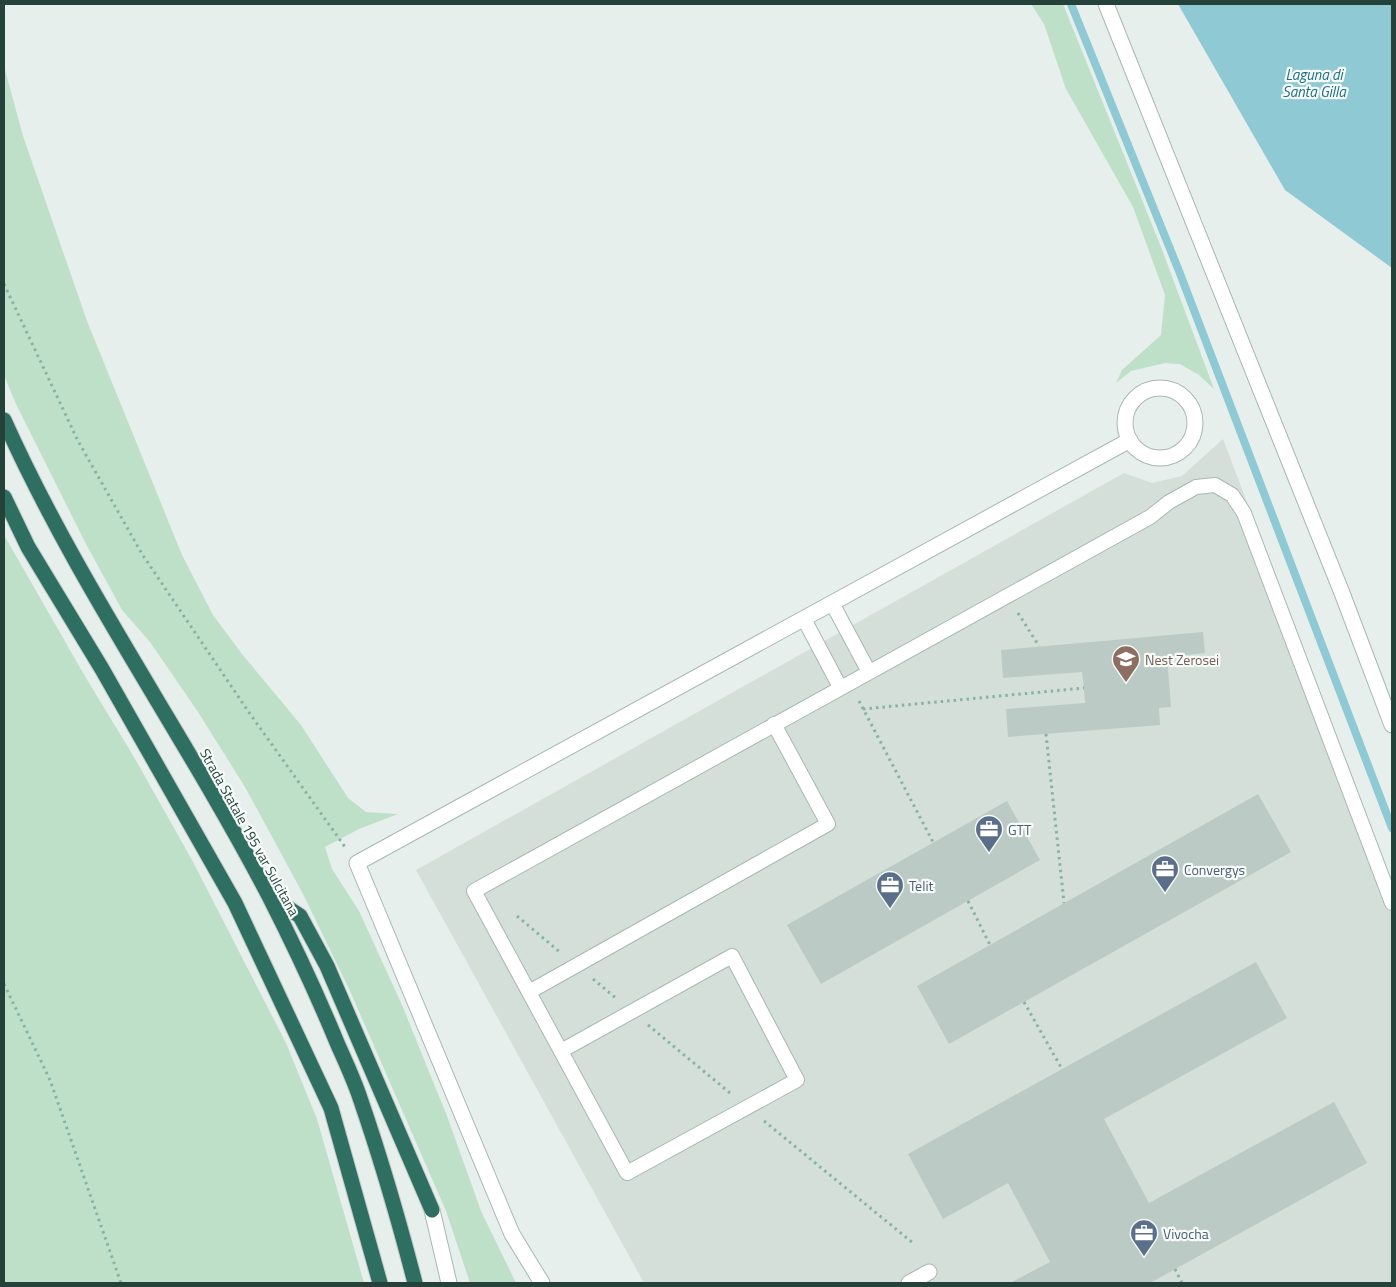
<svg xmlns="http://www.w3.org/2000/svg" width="1396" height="1287" viewBox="0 0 1396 1287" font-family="'Titillium Web',sans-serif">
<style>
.built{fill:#d4dfda}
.green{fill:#bfe0c8}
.water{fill:#8ec9d4}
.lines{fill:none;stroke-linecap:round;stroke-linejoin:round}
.stream{stroke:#8ec9d4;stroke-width:8}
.building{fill:#bbcac4}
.lane-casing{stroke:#a8b8b2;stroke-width:16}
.street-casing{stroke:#a8b8b2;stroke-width:17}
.highway-casing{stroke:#c2cac8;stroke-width:17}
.path{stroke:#86b3a5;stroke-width:3;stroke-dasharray:2.5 4;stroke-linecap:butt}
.lane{stroke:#fff;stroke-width:14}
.street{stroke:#fff;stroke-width:15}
.highway{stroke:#2f6f62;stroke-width:15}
.labels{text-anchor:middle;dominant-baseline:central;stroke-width:4.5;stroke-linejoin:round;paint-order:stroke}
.education-label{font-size:14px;fill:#785e54;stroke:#f7fbf9;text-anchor:start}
.service-label{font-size:14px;fill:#4e5e75;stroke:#f7fbf9;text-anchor:start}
.street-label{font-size:14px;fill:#24423a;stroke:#f7fbf9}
.water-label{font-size:15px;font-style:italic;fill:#1c6f80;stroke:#f7fbf9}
</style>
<rect width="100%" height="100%" fill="#e6efeb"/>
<path class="built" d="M1223,439L1392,884V1283H644L416,870L1124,473L1152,483L1182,476Z"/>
<path class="green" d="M1031,4H1063L1161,247L1214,389L1199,375L1180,364L1165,363L1131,371L1116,383L1122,370L1161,335L1165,295L1133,207L1066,89L1044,24Z
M4,66L23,136L87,321L182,555L213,615L242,654L301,725L348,798L366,812L398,814L359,829L325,847L332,869L359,911L402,1005L447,1116L481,1211L516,1283H470L446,1211L350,991L303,894L245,787L198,712L150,642L122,610L86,544L15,402L4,375Z
M4,535L86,678L134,757L192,860L286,1043L317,1119L364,1283H4Z"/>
<path class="water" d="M1178,4H1392V268L1285,190Z"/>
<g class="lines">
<path class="stream" d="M1071,4L1179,271L1392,828"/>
</g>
<path class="building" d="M1203,632L1205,653L1167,657L1171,707L1159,708L1160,725L1008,737L1006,709L1085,703L1084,688L1082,672L1003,678L1001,650Z
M1258,794L1291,852L949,1044L917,986Z
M1007,801L1040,860L821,984L787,925Z
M1256,962L1287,1018L1104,1119L1149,1203L1334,1102L1367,1163L1150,1283H1010L1050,1262L1008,1183L943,1219L908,1154Z"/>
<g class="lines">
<g class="lane-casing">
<path id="lane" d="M832,603L869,672
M804,619L840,687
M529,992L828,824L774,724
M561,1051L732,956L797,1080L627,1173L474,891L1150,517L1169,502L1196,487L1215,485L1232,495L1244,513L1392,903"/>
</g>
<g class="street-casing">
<path id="street" d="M1106,4L1342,593L1392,725
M1125 423a35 35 0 1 1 70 0a35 35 0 1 1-70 0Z
M432,1210L449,1283
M542,1283L512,1234L357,863L1130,440
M909,1283L929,1272"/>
</g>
<g class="highway-casing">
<path id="highway" d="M4,420C79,587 185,735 269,896C294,945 317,994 338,1045C346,1063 354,1080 360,1098C381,1159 399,1221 415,1283
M4,497L28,547L102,669L235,903L331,1108L380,1283
M270,896L300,916L327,966L432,1210"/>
</g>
<path class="path" d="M4,284L78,441L142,554L248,711L345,847
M1018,613L1039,646
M859,701L933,842
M863,709L1084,688
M1046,734L1064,903
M968,901L990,945
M517,916L561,953
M593,979L617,999
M4,984L50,1080L121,1283
M1024,1002L1062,1069
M648,1025L730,1093
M764,1121L913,1243
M1175,1269L1182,1283"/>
<use href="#lane" class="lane"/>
<use href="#street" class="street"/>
<use href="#highway" class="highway"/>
</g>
<defs>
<g id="school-pin" transform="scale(1.4375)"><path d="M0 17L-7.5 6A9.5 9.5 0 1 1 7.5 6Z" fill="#8d6e63" stroke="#f7fbf9"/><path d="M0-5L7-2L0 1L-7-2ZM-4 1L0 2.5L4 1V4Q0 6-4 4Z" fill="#fff"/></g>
<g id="office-pin" transform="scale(1.4375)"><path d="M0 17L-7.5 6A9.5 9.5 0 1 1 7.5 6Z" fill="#5c6f8a" stroke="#f7fbf9"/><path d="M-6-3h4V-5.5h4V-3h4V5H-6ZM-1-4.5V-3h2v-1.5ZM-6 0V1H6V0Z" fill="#fff"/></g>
</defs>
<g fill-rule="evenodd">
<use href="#school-pin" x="1126" y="659"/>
<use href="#office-pin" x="989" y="829"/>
<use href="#office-pin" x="1165" y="869"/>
<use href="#office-pin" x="890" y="885"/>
<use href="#office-pin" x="1144" y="1233"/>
</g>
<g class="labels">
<g class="education-label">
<text x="1145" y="659">Nest Zerosei</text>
</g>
<g class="service-label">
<text x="1008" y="829">GTT</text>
<text x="1184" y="869">Convergys</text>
<text x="909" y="885">Telit</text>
<text x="1163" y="1233">Vivocha</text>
</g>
<g class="street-label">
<text transform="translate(250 832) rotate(61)">Strada Statale 195 var Sulcitana</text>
</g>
<g class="water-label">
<text x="1314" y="74">Laguna di<tspan x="1314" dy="17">Santa Gilla</tspan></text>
</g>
</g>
<rect width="1396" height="1287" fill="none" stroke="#24423a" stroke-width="10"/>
</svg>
